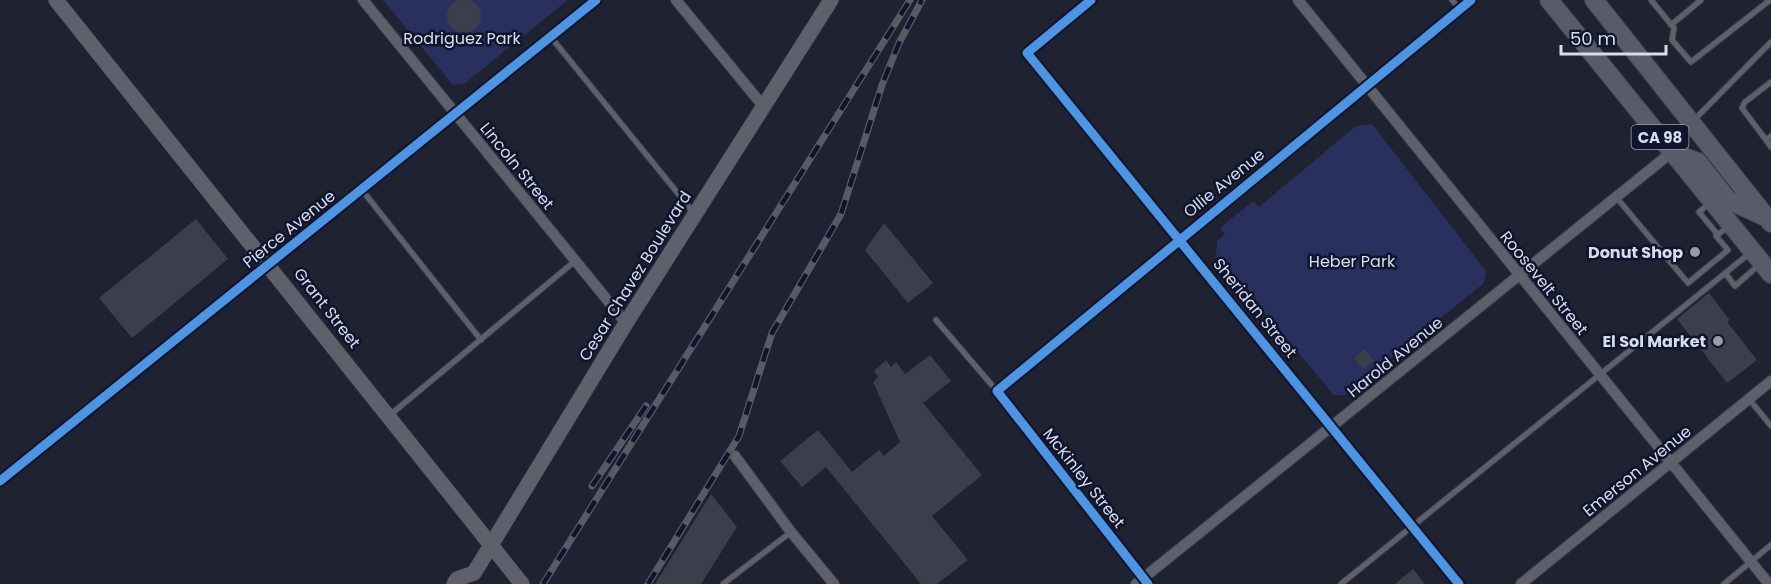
<svg xmlns="http://www.w3.org/2000/svg" width="1771" height="584" viewBox="0 0 1771 584" font-family="Poppins,sans-serif">
<style>
.green{fill:#29305d}
.building{fill:#3b3e4b}
.lines{fill:none;stroke-linecap:round;stroke-linejoin:round}
.lane-casing{stroke:#3c3e4a;stroke-width:7}
.street-casing{stroke:#3c3e4a;stroke-width:12}
.secondary-casing{stroke:#3c3e4a;stroke-width:16}
.primary-casing{stroke:#3c3e4a;stroke-width:20}
.lane{stroke:#5e606b;stroke-width:5}
.street{stroke:#5e606b;stroke-width:10}
.secondary{stroke:#5e606b;stroke-width:15}
.primary{stroke:#585b69;stroke-width:18}
.rail-casing{stroke:#585a66;stroke-width:7}
.rail{stroke:#10142c;stroke-width:4.5;stroke-dasharray:14;stroke-linecap:butt}
.cycleway-casing{stroke:#10142c;stroke-width:13}
.cycleway{stroke:#4d94e3;stroke-width:9}
.poi-dot{fill:#979bac;stroke:#10142c;stroke-width:2}
.labels{text-anchor:middle;dominant-baseline:central;stroke-width:5;stroke-linejoin:round;paint-order:stroke}
.shield{fill:#10142c;stroke:#9ca0b4;stroke-width:1.5}
.shield-label{font-size:15px;font-weight:bold;fill:#d8dcee}
.park-label{font-size:16px;fill:#d9def0;stroke:#10142c}
.street-label{font-size:16px;fill:#d8dcee;stroke:#10142c}
.poi-label{font-size:16px;font-weight:bold;fill:#d8dcee;stroke:#10142c;text-anchor:end}
</style>
<rect width="100%" height="100%" fill="#1f2230"/>
<path class="green" d="M383,0H568L464,84L453,85Z
M1372,124L1486,271L1484,283L1345,395H1334L1216,256L1217,241L1225,234L1220,228L1253,201L1259,207L1356,126Z"/>
<path class="building" d="M447 16a17 17 0 1 1 34 0a17 17 0 1 1-34 0Z
M196,219L228,259L132,338L99,298Z
M884,223L933,283L908,303L865,250Z
M1709,293L1729,319L1728,323L1757,360L1727,383L1677,319Z
M1364,349L1374,361L1363,369L1354,358Z
M930,355L951,381L923,403L982,475L932,516L968,560L937,584H921L826,467L802,487L780,461L818,430L852,472L879,450L884,456L900,442L873,382L878,377L874,371L886,360L891,367L896,362L905,374Z
M711,494L737,527L701,584H655Z
M1413,569L1425,584H1395Z"/>
<g class="lines">
<g class="lane-casing">
<path id="lane" d="M1452,0L1460,9
M1651,0L1674,28L1672,40L1691,62L1770,0
M1671,25L1701,0
M550,36L693,212
M1694,120L1771,42
M1771,136L1766,140L1771,147
M1766,140L1742,108L1745,102L1771,82
M362,190L481,340
M1616,197L1688,283L1728,250L1716,236L1729,226
M1710,203L1699,212L1718,235
M1725,273L1735,286L1760,264
M936,320L997,391
M1749,399L1771,426
M390,415L575,261
M723,584L791,532
M1341,584L1750,253
M1724,584L1771,545"/>
</g>
<g class="street-casing">
<path id="street" d="M363,0L626,323
M676,0L763,106
M1091,0L1027,53L1459,584
M1298,0L1769,584
M735,456L791,532L834,584
M0,481L596,0
M1136,584L1672,152
M1148,584L997,391L1471,0
M1521,584L1771,381"/>
</g>
<g class="secondary-casing">
<path id="secondary" d="M56,0L522,584
M454,584L457,579L474,573L626,323L831,0"/>
</g>
<g class="primary-casing">
<path id="primary" d="M1549,0L1771,274
M1594,0L1771,223
M1673,153L1698,162L1728,200L1763,216"/>
</g>
<use href="#lane" class="lane"/>
<use href="#street" class="street"/>
<use href="#secondary" class="secondary"/>
<use href="#primary" class="primary"/>
<g class="rail-casing">
<path id="rail" d="M592,486L646,406
M543,584L910,0
M648,584L739,436L772,333L841,214L882,85L899,43L922,0"/>
</g>
<use href="#rail" class="rail"/>
<g class="cycleway-casing">
<path id="cycleway" d="M1091,0L1027,53L1459,584
M0,481L596,0
M1148,584L997,391L1471,0"/>
</g>
<use href="#cycleway" class="cycleway"/>
</g>
<g class="poi-dot">
<circle cx="1695" cy="252" r="6"/>
<circle cx="1718" cy="341" r="6"/>
</g>
<g class="labels">
<rect class="shield" x="1631.5" y="125" width="57" height="24" rx="4.5"/>
<g class="shield-label">
<text x="1660" y="137">CA 98</text>
</g>
<g class="park-label">
<text x="462" y="38">Rodriguez Park</text>
<text x="1352" y="261">Heber Park</text>
</g>
<g class="street-label">
<text transform="translate(517 166) rotate(51)">Lincoln Street</text>
<text transform="translate(1224 183) rotate(-39)">Ollie Avenue</text>
<text transform="translate(289 229) rotate(-39)">Pierce Avenue</text>
<text transform="translate(635 276) rotate(-58)">Cesar Chavez Boulevard</text>
<text transform="translate(1544 283) rotate(51)">Roosevelt Street</text>
<text transform="translate(327 308) rotate(52)">Grant Street</text>
<text transform="translate(1255 308) rotate(51)">Sheridan Street</text>
<text transform="translate(1395 357) rotate(-39)">Harold Avenue</text>
<text transform="translate(1637 471) rotate(-39)">Emerson Avenue</text>
<text transform="translate(1084 478) rotate(52)">McKinley Street</text>
</g>
<g class="poi-label">
<text x="1683" y="252">Donut Shop</text>
<text x="1706" y="341">El Sol Market</text>
</g>
</g>
<path d="M1561 45v9h105v-9" fill="none" stroke="#d8dcee" stroke-width="3"/>
<text x="1570" y="45" font-size="18" fill="#d8dcee" stroke="#10142c" stroke-width="4.5" paint-order="stroke">50 m</text>
</svg>
